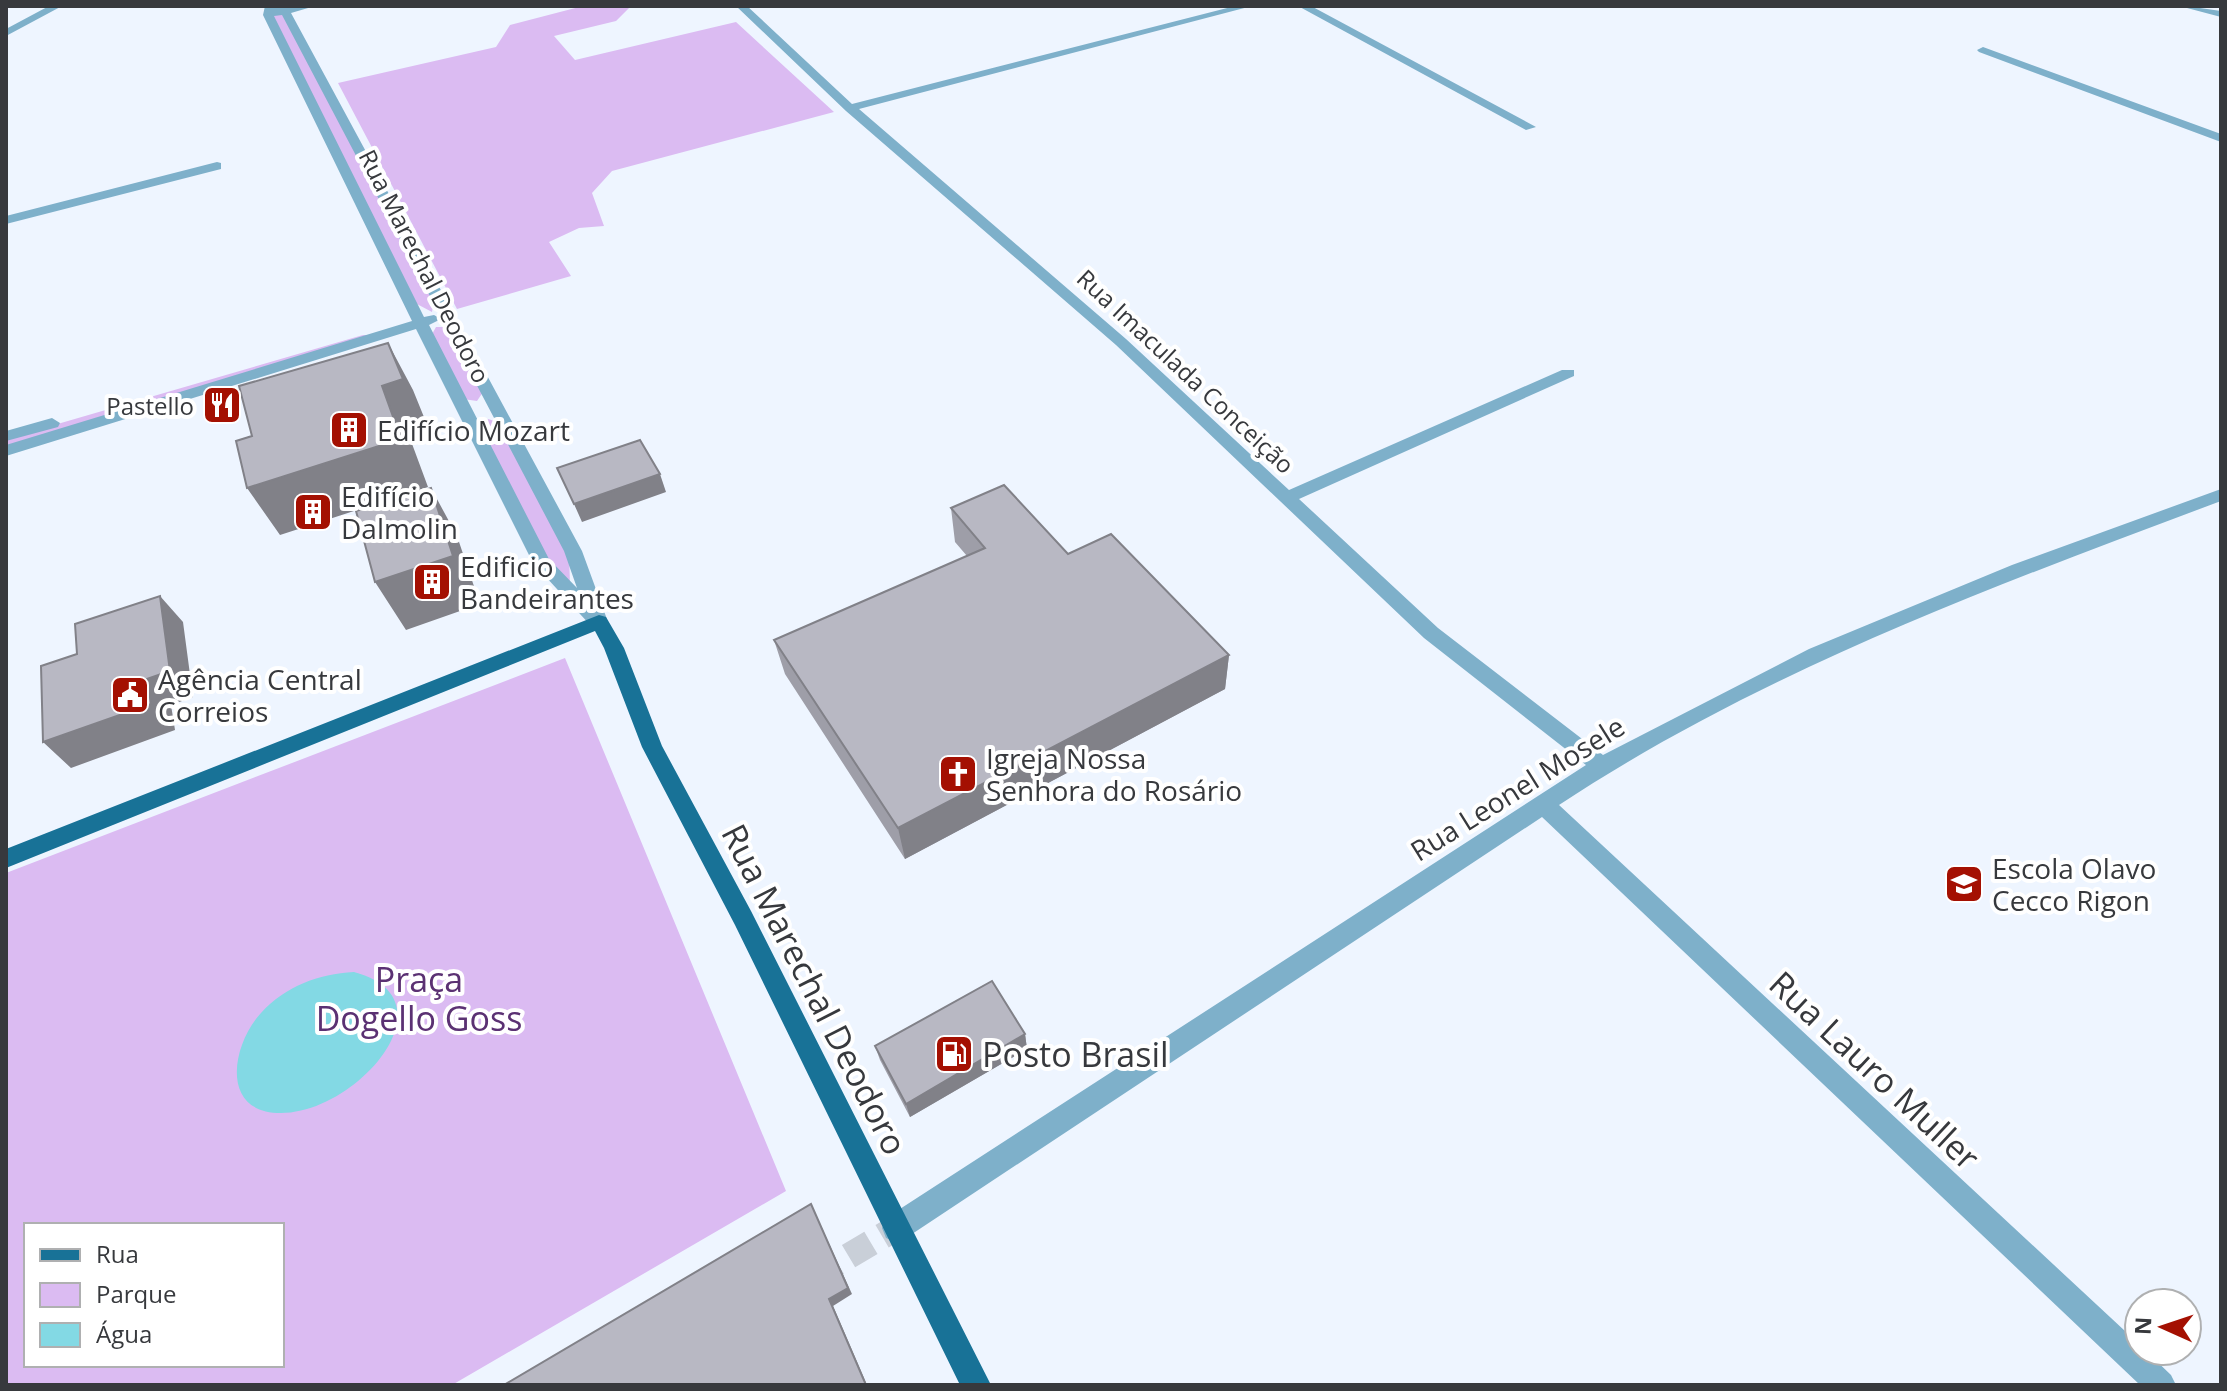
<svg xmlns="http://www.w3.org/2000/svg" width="2227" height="1391" viewBox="0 0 2227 1391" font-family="'Open Sans',sans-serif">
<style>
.green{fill:#dbbbf2;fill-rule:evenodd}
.water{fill:#83d9e4}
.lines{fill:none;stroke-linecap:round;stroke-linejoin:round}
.minor-tunnel{stroke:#c9cfd8;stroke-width:26;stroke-dasharray:26 13;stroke-linecap:butt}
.minor{fill:#7eb0ca;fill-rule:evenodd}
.major{fill:#187297;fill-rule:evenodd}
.wall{fill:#9e9ea8}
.shaded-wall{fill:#818188}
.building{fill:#b8b8c3;stroke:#818188;stroke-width:2}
.labels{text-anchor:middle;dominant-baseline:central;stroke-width:8;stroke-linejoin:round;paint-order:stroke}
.far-street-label{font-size:24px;fill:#37393d;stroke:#fff}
.far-poi-label{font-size:24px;fill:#37393d;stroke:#fff;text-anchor:end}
.poi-label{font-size:28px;fill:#37393d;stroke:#fff;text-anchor:start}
.street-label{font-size:28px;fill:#37393d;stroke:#fff}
.near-park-label{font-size:34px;fill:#5b3173;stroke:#fff}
.near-street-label{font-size:34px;fill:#37393d;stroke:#fff}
.near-poi-label{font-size:34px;fill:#37393d;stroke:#fff;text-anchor:start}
</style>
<rect width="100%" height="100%" fill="#eef5ff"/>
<path class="green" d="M583,6H631L616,21L554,36L575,60L736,22L834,112L612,171L592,193L604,226L579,228L549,242L571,276L457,309L338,83L496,47L510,25Z
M275,12L283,15L434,298L432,312L415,303L270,19Z
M436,327H450L483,392L477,401L463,399L431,336Z
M363,335H378L6,448V439Z
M488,419L501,423L569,552L570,585L545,561L478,430Z
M565,658L786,1191L452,1385H6V873ZM26,1225H282V1365H26Z"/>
<path class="water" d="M354,972C456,999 357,1113 281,1113C219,1113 232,1044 261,1013C286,986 318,974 354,972Z"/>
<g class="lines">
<path class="minor-tunnel" d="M815,1276L896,1228"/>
<path class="minor" d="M49,6H62L6,36V29Z
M265,6H315L291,13L582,551L608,622L606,627H592L533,563L416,329L6,456V445L412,321L263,15ZM282,15L564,551L577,588L549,559L429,325L441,319L434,315L424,317L274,16Z
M736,6H747L852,104L1235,6H1252L859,109L1126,339L1289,490L1562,370H1574V376L1299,499L1438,628L1603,755L1809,649L2012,565L2221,489V501C1994,586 1762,671 1559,805L2139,1344V1351H2146L2171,1375L2176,1385H2140L1542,817L906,1238L896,1242L886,1238L882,1228L886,1218L1586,765L1424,638L1116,345L846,111Z
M1298,6H1311L1536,127L1526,130Z
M2186,6L2221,11V17L2187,8Z
M1983,47L2221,134V142L1979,52L1977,50Z
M217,162L221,163V169L6,224V216Z
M52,418L60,423L58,427L6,441V431Z"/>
<path class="major" d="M599,615L606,617L624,648L662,746L751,911L991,1385H960L735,925L642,747L604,648L595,631L6,868V849Z"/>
</g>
<path class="wall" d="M951,508L1229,655L1225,689L905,859L785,674L774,640L967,556L955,542Z
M1025,1034L1027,1049L910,1117L880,1060L875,1046Z"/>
<path class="shaded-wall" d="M388,343L413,390L428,427L408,433L428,487L280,535L247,488L382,386Z
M660,474L666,492L582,522L574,504Z
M431,488L457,536L480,604L406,630L375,582Z
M160,596L183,622L193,697L171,705L175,730L71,768L43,742L147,679Z
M1229,655L1225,689L905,859L898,828Z
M1025,1034L1027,1049L910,1117L906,1104Z
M811,1204L852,1294L833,1306L867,1385H866L829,1299Z"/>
<path class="building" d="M388,343L403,379L382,386L401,439L247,488L236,441L252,436L239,386Z
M640,440L660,474L574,504L557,468Z
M1004,485L1068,554L1111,534L1229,655L898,828L774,640L985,548L951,508Z
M431,488L453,556L375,582L356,511Z
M160,596L170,671L147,679L151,704L43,742L41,666L77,654L75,624Z
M992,981L1025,1034L906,1104L875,1046Z
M811,1204L848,1288L829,1299L866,1385H504Z"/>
<defs>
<g id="restaurant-square" transform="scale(2)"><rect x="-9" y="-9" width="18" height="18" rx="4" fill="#a41002" stroke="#fff"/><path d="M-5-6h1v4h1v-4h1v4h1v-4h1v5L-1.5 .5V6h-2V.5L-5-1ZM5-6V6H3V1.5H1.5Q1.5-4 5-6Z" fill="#fff"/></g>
<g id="building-square" transform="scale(2)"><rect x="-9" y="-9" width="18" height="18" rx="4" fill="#a41002" stroke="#fff"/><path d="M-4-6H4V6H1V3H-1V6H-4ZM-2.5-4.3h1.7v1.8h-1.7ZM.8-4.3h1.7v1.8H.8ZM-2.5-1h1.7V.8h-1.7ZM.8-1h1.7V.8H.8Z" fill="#fff"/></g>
<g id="civic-square" transform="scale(2)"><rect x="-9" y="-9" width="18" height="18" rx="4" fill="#a41002" stroke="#fff"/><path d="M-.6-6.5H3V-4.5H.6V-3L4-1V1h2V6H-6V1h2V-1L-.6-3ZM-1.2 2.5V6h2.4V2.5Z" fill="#fff"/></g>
<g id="church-square" transform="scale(2)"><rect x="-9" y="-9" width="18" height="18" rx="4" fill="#a41002" stroke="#fff"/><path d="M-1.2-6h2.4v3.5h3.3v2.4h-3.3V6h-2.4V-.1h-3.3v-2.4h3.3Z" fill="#fff"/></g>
<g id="school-square" transform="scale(2)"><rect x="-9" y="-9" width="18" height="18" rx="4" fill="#a41002" stroke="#fff"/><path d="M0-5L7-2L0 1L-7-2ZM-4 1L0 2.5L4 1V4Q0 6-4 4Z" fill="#fff"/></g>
<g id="fuel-square" transform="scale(2)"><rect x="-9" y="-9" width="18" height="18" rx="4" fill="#a41002" stroke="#fff"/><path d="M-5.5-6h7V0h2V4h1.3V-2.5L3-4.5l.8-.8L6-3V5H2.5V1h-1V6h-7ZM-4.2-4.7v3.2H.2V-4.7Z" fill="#fff"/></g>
</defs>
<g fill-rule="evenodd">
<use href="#restaurant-square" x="222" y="405"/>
<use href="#building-square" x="349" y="430"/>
<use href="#building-square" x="313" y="512"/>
<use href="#building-square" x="432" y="582"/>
<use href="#civic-square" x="130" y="695"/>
<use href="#church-square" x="958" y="774"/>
<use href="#school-square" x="1964" y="884"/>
<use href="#fuel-square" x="954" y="1054"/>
</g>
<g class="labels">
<g class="far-street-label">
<text transform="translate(425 266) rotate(63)">Rua Marechal Deodoro</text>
<text transform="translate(1186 371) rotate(43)">Rua Imaculada Conceição</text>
</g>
<g class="far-poi-label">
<text x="194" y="405">Pastello</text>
</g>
<g class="poi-label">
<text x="377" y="430">Edifício Mozart</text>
<text x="341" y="496">Edifício<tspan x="341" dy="32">Dalmolin</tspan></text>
<text x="460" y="566">Edificio<tspan x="460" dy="32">Bandeirantes</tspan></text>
<text x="158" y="679">Agência Central<tspan x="158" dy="32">Correios</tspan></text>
<text x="986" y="758">Igreja Nossa<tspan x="986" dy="32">Senhora do Rosário</tspan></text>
<text x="1992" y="868">Escola Olavo<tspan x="1992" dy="32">Cecco Rigon</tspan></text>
</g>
<g class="street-label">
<text transform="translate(1517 788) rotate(-32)">Rua Leonel Mosele</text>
</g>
<g class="near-park-label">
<text x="419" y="979">Praça<tspan x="419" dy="39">Dogello Goss</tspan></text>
</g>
<g class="near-street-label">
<text transform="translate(815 989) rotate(63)">Rua Marechal Deodoro</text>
<text transform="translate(1875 1070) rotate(43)">Rua Lauro Muller</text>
</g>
<g class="near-poi-label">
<text x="982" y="1054">Posto Brasil</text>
</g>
</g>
<rect width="2227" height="1391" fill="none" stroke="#37393d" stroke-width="16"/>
<rect x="24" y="1223" width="260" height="144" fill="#ffffff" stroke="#afb0b1" stroke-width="2"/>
<rect x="40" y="1249" width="40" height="12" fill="#187297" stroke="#afb0b1" stroke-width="2"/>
<text x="96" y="1263" font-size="24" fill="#37393d">Rua</text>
<rect x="40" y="1283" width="40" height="24" fill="#dbbbf2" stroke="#afb0b1" stroke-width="2"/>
<text x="96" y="1303" font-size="24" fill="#37393d">Parque</text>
<rect x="40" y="1323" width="40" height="24" fill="#83d9e4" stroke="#afb0b1" stroke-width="2"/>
<text x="96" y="1343" font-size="24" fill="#37393d">Água</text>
<g transform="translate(2163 1327) rotate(273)"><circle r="38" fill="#ffffff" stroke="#afb0b1" stroke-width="2"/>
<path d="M0-6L14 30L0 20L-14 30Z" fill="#a41002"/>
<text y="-12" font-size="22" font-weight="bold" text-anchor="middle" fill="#37393d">N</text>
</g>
</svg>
